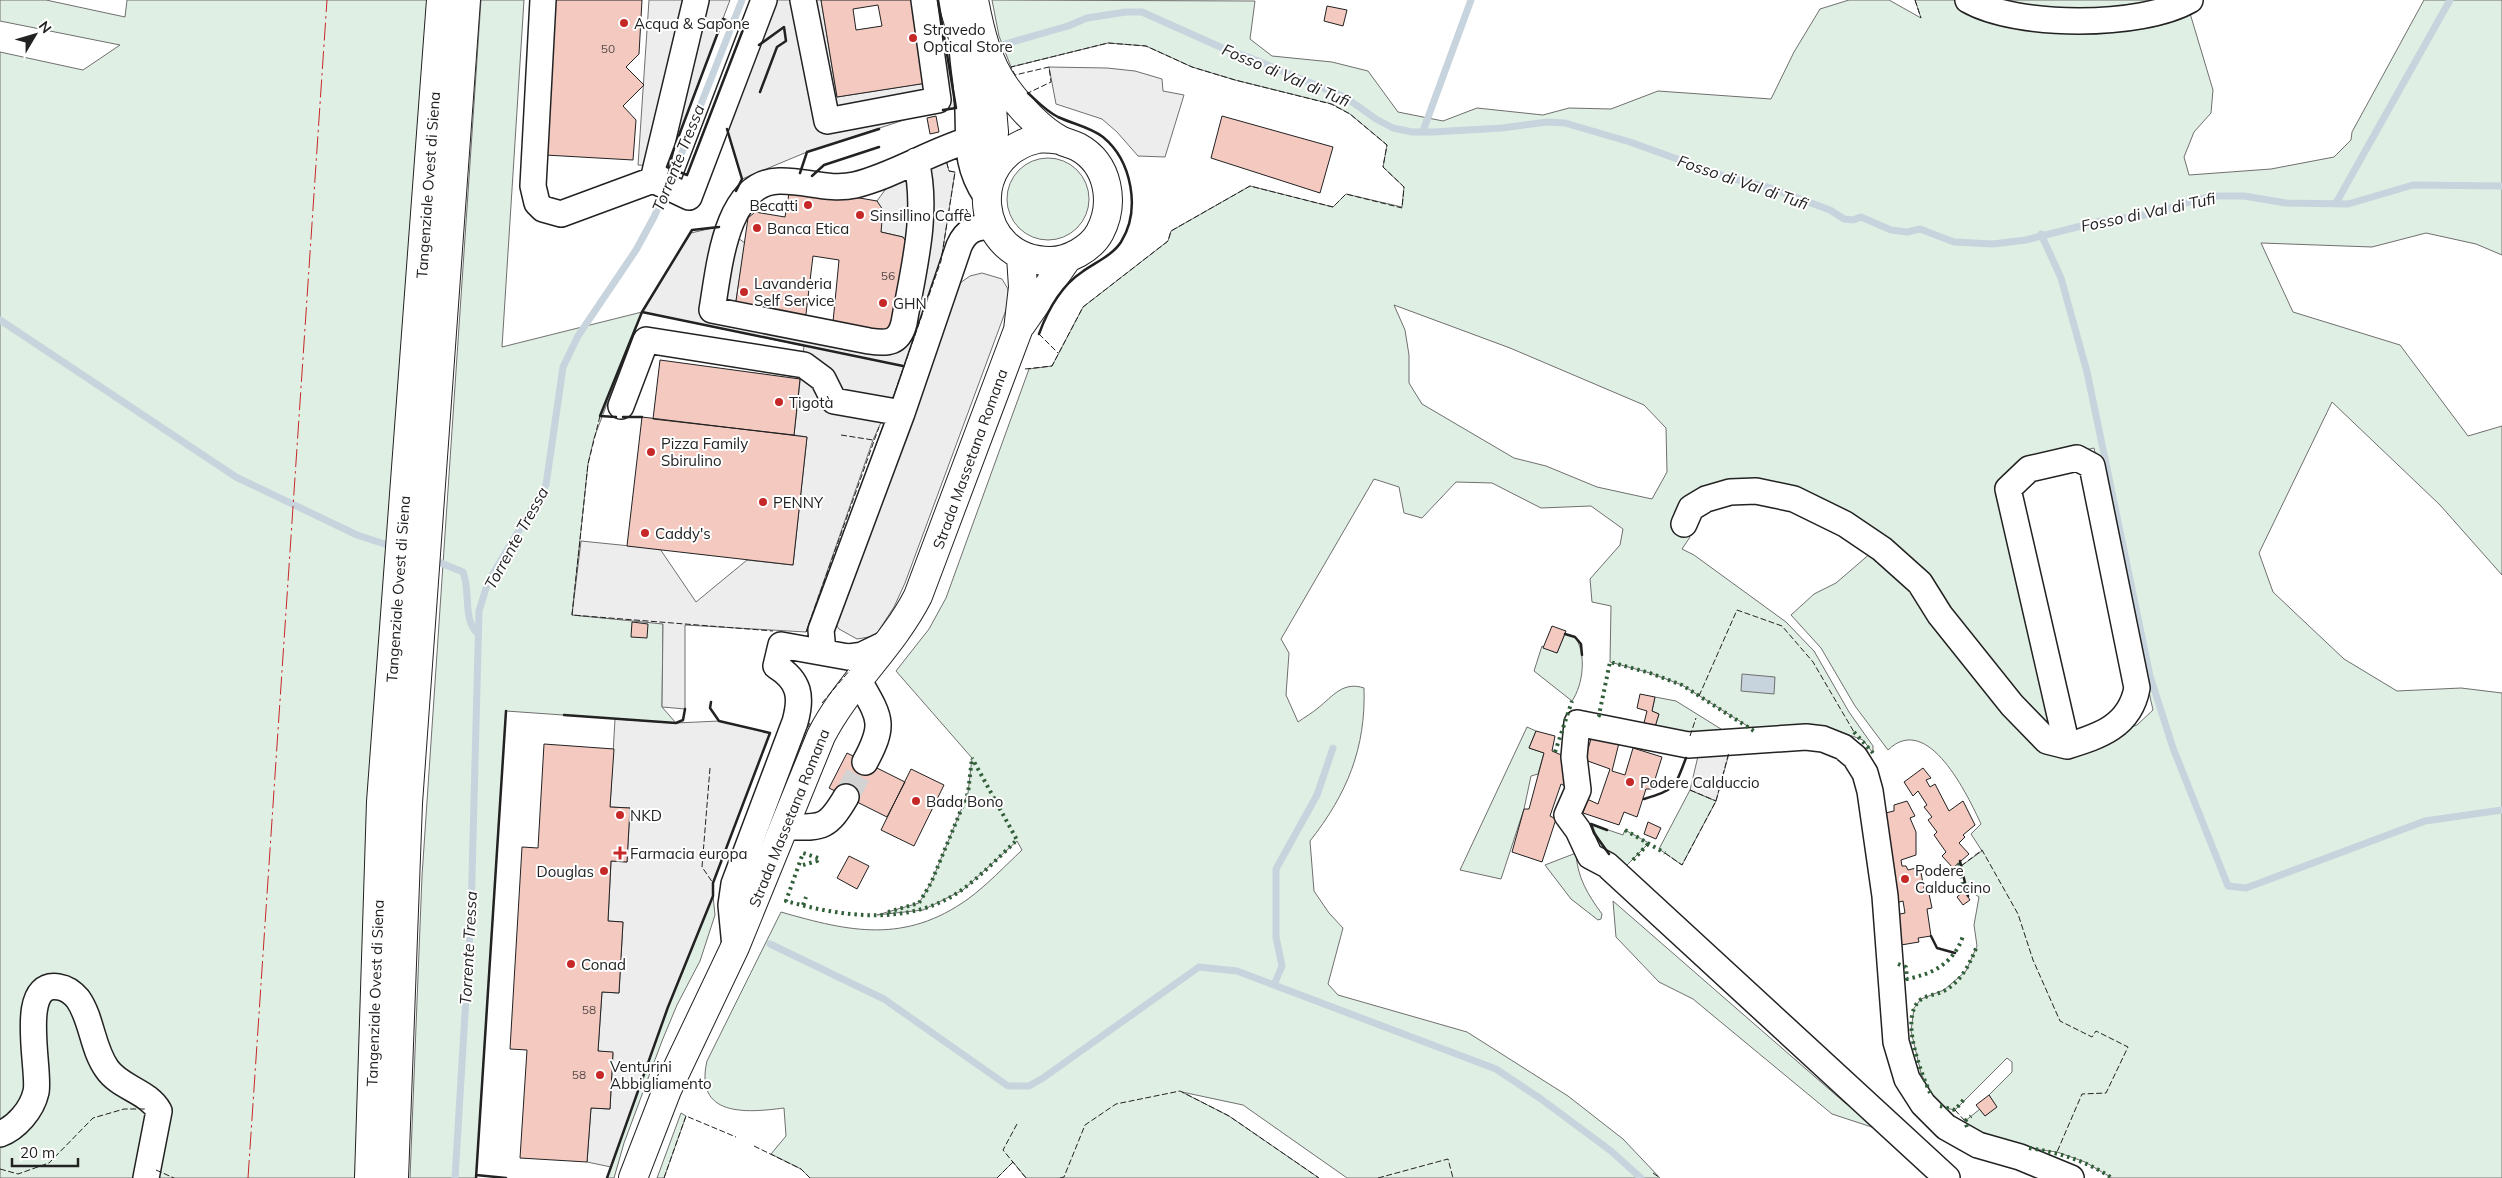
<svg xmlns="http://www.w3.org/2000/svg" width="2502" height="1178" viewBox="0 0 2502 1178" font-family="Mulish,sans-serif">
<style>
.green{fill:#e0efe3;stroke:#6f6f6f;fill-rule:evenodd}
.parking{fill:#ededed;stroke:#6f6f6f}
.water{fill:#c7d3dd;stroke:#6f6f6f}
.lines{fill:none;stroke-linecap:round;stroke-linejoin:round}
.stream{stroke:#c7d3dd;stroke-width:7}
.building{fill:#f3c9c0;stroke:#222;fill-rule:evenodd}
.minor-tunnel{stroke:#d3d3d3;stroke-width:25;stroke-dasharray:25 12;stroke-linecap:butt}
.minor-casing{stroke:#222;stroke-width:28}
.major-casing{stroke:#222;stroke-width:30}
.highway-casing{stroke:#222;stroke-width:30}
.minor{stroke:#fff;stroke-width:25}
.major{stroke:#fff;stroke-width:28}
.highway{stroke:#fff;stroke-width:28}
.hedge{stroke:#2f5e38;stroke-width:4;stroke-dasharray:2.5 4;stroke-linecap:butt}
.fence{stroke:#222;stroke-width:1;stroke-dasharray:6 2.5;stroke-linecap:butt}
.wall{stroke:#222;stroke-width:2.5}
.power{stroke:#c62828;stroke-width:1;stroke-dasharray:18 4 2.5 4;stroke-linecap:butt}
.poi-dot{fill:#c62828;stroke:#fff;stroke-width:2}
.labels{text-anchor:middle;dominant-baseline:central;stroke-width:4;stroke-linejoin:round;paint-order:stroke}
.number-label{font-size:12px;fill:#564c4a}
.poi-label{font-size:15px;fill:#222;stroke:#fff;text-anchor:start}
.street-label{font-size:15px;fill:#222;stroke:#fff}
.water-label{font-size:16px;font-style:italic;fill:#222;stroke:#fff}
</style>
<rect width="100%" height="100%" fill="#fff"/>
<path class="green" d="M0,0H46L125,17L127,0H427L370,795L355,1178H154L147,1109L138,1178H0V52L83,70L120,45L0,21Z
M481,0H524L502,347L642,312L594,438L588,464L572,615L663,623L662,707L676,723L506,711L476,1178H410L422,876Z
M992,0L1255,1L1250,39L1272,56L1332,62L1368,71L1398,112L1443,121L1477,108L1543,115L1569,108L1611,109L1658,91L1771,99L1794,52L1820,9L1849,0H1889L1921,18L1915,0H2186L2213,90L2211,113L2194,132L2184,157L2189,175L2271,169L2334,157L2351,140L2352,132L2424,0H2502V255L2476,244L2426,233L2372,247L2261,243L2293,312L2400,345L2468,436L2502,426V575L2440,505L2332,402L2259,553L2273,592L2344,659L2397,691L2461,688L2502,693V1178H2112L2085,1162L2057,1152L2009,1146L1965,1126V1121L1980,1109L1985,1116L1996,1107L1989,1095L2012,1072V1062L2007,1058L1955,1110L1941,1107L1930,1093L1921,1073L1911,1031L1914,1008L1921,999L1944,990L1966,971L1977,946L1974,925L1979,897L1966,888L1961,866L1982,851L1971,834L1981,824C1968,796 1928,711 1888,750L1855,706L1821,648L1791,615L1814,594L1836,583L1872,552L1797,492L1708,501L1686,532L1690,537L1682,549L1694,555L1786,622L1814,651L1849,712L1873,746V753L1863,740L1835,730L1757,732L1682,685L1650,673L1610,662L1611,606L1592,602L1590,579L1620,545L1623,529L1591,506L1541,508L1492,483L1456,482L1422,518L1404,513L1399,487L1374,479L1281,639L1289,653L1286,695L1298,722C1305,717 1312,713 1318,708C1333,696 1343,681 1364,688C1366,748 1347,794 1310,841L1314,891L1329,913L1343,928L1328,984L1338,995L1467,1032L1568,1096L1623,1139L1660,1178H1347L1243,1105L1182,1092L1229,1116L1319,1178H1026L1013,1162L997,1178H810L801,1169L771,1154L786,1136L784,1108C746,1113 694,1117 707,1061L781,912C850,932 905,944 968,899C987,885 1005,866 1022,850L1017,841L963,890L923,910L877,915L919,903L931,883L968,793L972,758L896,671L929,629L946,598L1029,369L1052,366L1083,307L1168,241L1171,231L1250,186L1333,207L1346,194L1402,207L1404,187L1383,167L1387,145L1350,114L1332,104L1235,80L1192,67L1146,46L1108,43L1011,67L999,36ZM1394,305L1510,348L1644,405L1666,428L1667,472L1652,499L1597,487L1546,466L1514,458L1422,404L1409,383V355L1405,330ZM2094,448L2153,710L2137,725L2064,752L2002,488L2024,464Z
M1007 199a41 41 0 1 1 82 0a41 41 0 1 1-82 0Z
M1565,634L1575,637C1587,654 1583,685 1572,701L1534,671L1542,646L1557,653Z
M1655,697L1676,701L1737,739L1654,730L1659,714L1652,711Z
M1527,727L1536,731L1529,748L1544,753L1538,774L1531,776L1524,809L1501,879L1460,870Z
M1690,790L1716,801L1682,865L1659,849Z
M1591,824L1623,835L1625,830L1649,843L1622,870L1601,844Z
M1576,853C1577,877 1588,895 1602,914L1601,919L1598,920L1571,899L1545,865Z
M713,896L715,915L700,961L677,1005L662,1041L624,1143L614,1178H607L668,1007Z
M1613,901L1845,1103L1890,1133L1832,1114L1693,999L1659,982L1616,937Z
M681,1113L686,1116L664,1178H657Z"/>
<path class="parking" d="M649,0H730L667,167L638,165Z
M775,0H821L837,97L926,83L913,0H938L956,108L919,115L807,152L742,179L726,128Z
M1049,67L1107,68L1135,71L1162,79L1163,91L1184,95L1165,157L1138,156L1117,132L1102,119L1056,104Z
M946,160L949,171L955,172L941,261L895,392L873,440L806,632L685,625V709L662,707L663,624L572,615L581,541L660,549L696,602L747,560L793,565L807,437L794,435L804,346L642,312L691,233L721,226L745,243L736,301L743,310L839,331L909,246L903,237L881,232L877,201L885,190L898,179Z
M982,273L1002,279L1008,289L1009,300L1006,310L905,583L894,607L875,636L857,639L839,629L835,623L953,299L960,283L970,276Z
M615,719L676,723L719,721L770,733L713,883V896L668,1007L611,1167L587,1162L591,1108L610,1109L613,1053L598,1051L602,992L619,993L623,922L608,921L611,861L627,862L630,808L610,807Z
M1730,750L1716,801L1690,790L1699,752Z"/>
<path class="water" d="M1742,674L1775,677L1774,694L1741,691Z"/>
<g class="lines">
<path class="stream" d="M1005,44L1068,26L1087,18L1126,12H1142L1227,50L1248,57L1345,97L1376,119L1393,128L1412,132H1433L1502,128L1547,122L1565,123L1630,142L1730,178L1765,186L1830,210L1844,219L1853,220L1861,217L1891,230L1907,232L1920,229L1954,242L1993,244L2026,240L2101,221L2145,215L2211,196H2244L2286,203L2348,204L2413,185L2502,186
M1423,131L1471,0
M2336,203L2450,0
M2041,234L2061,278L2087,372L2150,676L2173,748L2228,886L2246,888L2425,821L2502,810
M0,320L236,477L357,535L394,547
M431,559L463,572C471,591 462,619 478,634
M770,944L884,999L1008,1086H1029L1043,1078L1199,967L1237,971L1496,1069L1541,1099L1611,1151L1641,1178
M1274,985L1282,966L1276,937V869L1317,795L1333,748
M455,1178L471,915L479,611L488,582L546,485L563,367L578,336L636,250L654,217L677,165L742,0"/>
</g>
<path class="building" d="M555,0H642L639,54L626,67L644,85L623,106L636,120L633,160L545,155Z
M821,0H913L927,83L837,97ZM878,5L882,26L856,30L853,9Z
M1327,6L1347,10L1343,26L1324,21Z
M936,116L939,132L930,134L927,118Z
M1222,116L1333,147L1320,193L1211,158Z
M796,187L877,201L883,210L881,232L903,237L909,246L896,331H839L833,322L839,260L813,256L806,314L793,322L743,310L736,301L748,218L755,212L785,217L789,193Z
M660,360L800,379L794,435L653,419Z
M642,417L807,437L793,565L627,546Z
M632,622L648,624L647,638L631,637Z
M1552,626L1566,631L1557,653L1543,648Z
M1640,694L1655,697L1652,711L1659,714L1654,730L1643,727L1647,711L1637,708Z
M1536,731L1555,736L1552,751L1573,760L1565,786L1561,784L1550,816L1556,819L1542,862L1512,852L1524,809H1529L1544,753L1529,748Z
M1592,735L1619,743L1612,771L1625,775L1633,748L1662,757L1652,789H1646L1637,817L1624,812L1619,825L1583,813L1587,799L1598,804L1610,769L1585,760Z
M544,744L614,749L610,807L630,808L627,862L611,861L608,921L623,922L619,993L602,992L598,1051L613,1052L610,1109L591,1108L587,1162L520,1158L527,1050L510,1049L522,847L538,848Z
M847,753L905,782L887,817L829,788Z
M1923,768L1931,778L1926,780L1930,787L1935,784L1949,811L1963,801L1975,825L1963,835L1965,837L1959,843L1969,854L1953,868L1942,856L1946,852L1934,835L1937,832L1928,820L1932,817L1924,807L1927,805L1918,791L1913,796L1904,782Z
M911,769L944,785L914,846L881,830Z
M1907,801L1915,816L1910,818L1916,832V855L1901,860L1902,866H1906L1908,870L1920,867L1924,889H1928L1932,908L1927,909L1931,936L1918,938L1919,942L1901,945L1895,915L1905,913L1903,901L1893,904L1881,814L1894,811V805Z
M1648,822L1661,828L1656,839L1644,834Z
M849,856L869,866L857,889L837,878Z
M1964,891L1970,900L1963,905L1957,897Z
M1989,1095L1997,1107L1985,1116L1976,1105Z"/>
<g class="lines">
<path class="minor-tunnel" d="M846,797L865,762"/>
<g class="minor-casing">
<path id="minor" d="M543,0L533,186L537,203L543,209L561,214L653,180L689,197L764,0
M803,0L827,121L938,100L924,0
M1968,0C2017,28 2141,28 2190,0
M962,42C962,60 966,77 967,95C971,135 962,160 986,196
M916,161C929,213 913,271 904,323C899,343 888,344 869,341L712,310C719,270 725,182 779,181C805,180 829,191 855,185C895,175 929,152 969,140
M653,180L696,0
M621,406L646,340L804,365L823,379L834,401L902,413
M1684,524L1691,508L1706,499L1730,492L1756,491L1794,499L1845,524L1882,549L1920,583L1940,615L2012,705L2047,741L2067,746L2008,489L2029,469L2077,458L2092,466L2137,688C2130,726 2100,736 2067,746
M823,652L821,630L902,413L959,246C966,230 975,227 992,226
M859,681C880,718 886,723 865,762
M783,827C821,827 826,831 846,797
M735,947L731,905L734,884L795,722C802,697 800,681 776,666L781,645L848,657L862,655L889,642
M0,1134C16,1128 32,1110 36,1092C41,1072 16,979 59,987C66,988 73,993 78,999C92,1019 92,1048 107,1069C120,1088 148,1091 159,1111L146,1178
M1947,1178L1607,865L1590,856L1578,830L1567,815L1578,790L1574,757L1577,723L1688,745L1806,737L1823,739L1843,747L1855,757L1865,773L1870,791L1885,896L1896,1042L1907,1079L1923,1104L1946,1127L1978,1145L2020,1157L2071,1178"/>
</g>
<g class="major-casing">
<path id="major" d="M952,0L962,34L992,108L994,132L991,175
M974,0C980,31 987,62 1006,88C1020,107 1040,129 1060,140C1066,143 1072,144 1078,147C1109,164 1115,203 1100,232C1091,249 1068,261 1050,261C974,261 963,156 1037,139C1044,138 1053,139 1060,140
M1021,325L1067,259
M633,1178L667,1090L735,947L821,736C847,685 892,647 918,596L1018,330L1023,287L1021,256"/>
</g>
<g class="highway-casing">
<path id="highway" d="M369,1178L381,802L441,0
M394,1178L408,803L466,0"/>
</g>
<use href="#minor" class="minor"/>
<use href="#major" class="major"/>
<use href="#highway" class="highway"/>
<path class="hedge" d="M1601,716L1599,715L1610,662L1650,673L1682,685L1754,731
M1854,732L1873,753
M1555,752L1572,701
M1625,830L1665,853
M818,858L803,853L786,901C843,917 911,927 963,889C982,875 1000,856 1017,840L972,758
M1633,860L1649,843
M1959,863L1964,891
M803,865L817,861L818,858
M803,905L806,897
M888,912L919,903L931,883L968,793L972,758
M1898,964L1906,967L1907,979C1933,974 1954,963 1963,936
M1930,1093C1921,1072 1900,1020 1919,1001C1925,995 1936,995 1944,991C1962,981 1970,963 1977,946
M1940,1106L1955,1110L1965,1098
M1967,1127L1965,1121L1971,1116
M2029,1148C2061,1153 2086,1161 2112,1178"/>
<path class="fence" d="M1915,0L1921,18
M1039,334L1058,353
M1025,369L1052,366L1083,307L1168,241L1171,231L1250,186L1333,207L1346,194L1402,208L1404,187L1383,167L1387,145L1350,114L1331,104L1235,80L1192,67L1146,46L1108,43L1011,67L1015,75L1049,67L1051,82L1028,93
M895,392L941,261L955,172L949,171L946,160
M600,416L588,464L572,615L773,631
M841,435L873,440
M806,632L879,427
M1699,696L1737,610L1782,626L1813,662L1854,732
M822,703L850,670
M808,727L810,723
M1690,736L1696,718
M710,768L702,867L713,883
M1690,790L1716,801
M1665,853L1682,865L1716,801L1729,752
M1961,866L1982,850L2018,914L2033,960L2060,1021L2092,1037L2096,1031L2128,1047L2106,1093L2082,1094L2057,1152
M1955,1110L1965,1121
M1017,1124L1003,1150L1026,1178
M754,1146L801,1169L810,1178
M0,1169L18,1174L49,1163L93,1118L124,1109H145
M156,1170L174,1178
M1653,1173L1660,1178
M664,1178L686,1116L736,1137
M997,1178L1013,1162
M1060,1178L1064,1177L1085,1125L1116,1104L1180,1091L1229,1116L1319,1178
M1378,1178L1448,1159L1453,1178"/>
<path class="wall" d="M938,0L956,108L943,110
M723,19L744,27L687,175L667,167Z
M759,45L784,27L786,41L777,47L760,92
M1028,93C1038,102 1046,111 1058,117C1073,124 1090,127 1103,137C1132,161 1141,210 1121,242C1112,256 1094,263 1082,272C1061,286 1047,312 1039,334
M727,129L742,179L736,191
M800,173L807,152L879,129
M812,176L824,165L879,147
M719,227L692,230L642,312L903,366
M616,417L600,416L642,312
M623,417H642
M1565,634L1575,637L1581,644L1582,655
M564,715L676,723L683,720L685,709
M1644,799C1676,789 1674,789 1686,758
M1607,830L1591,824L1594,833L1609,854
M1960,861L1968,896
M1931,936L1937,948L1955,953
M476,1175L506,1178
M476,1178L506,711
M607,1178L668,1007L713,896V883L770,733L719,721L710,708L711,702"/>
<path class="power" d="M248,1178L327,0"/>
</g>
<g class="poi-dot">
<circle cx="624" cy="23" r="5"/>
<circle cx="913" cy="38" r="5"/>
<circle cx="808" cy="205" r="5"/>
<circle cx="860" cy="215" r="5"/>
<circle cx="757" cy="228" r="5"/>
<circle cx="744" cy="292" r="5"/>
<circle cx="883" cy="303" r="5"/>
<circle cx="779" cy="402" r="5"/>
<circle cx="651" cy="452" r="5"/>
<circle cx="763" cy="502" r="5"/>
<circle cx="645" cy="533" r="5"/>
<circle cx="1630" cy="782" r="5"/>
<circle cx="916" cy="801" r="5"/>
<circle cx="620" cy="815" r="5"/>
<path d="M617.5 845.5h5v5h5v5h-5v5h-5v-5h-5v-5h5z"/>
<circle cx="604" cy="871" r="5"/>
<circle cx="1905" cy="879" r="5"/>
<circle cx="571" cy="964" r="5"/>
<circle cx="600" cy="1075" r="5"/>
</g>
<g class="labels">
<g class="number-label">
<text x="608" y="48">50</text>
<text x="888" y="275">56</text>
<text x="589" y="1009">58</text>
<text x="579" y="1074">58</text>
</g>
<g class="poi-label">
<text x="634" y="23">Acqua &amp; Sapone</text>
<text x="923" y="29">Stravedo<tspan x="923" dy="17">Optical Store</tspan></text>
<text x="798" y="205" text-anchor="end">Becatti</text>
<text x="870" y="215">Sinsillino Caffè</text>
<text x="767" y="228">Banca Etica</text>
<text x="754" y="283">Lavanderia<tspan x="754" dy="17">Self Service</tspan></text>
<text x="893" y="303">GHN</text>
<text x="789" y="402">Tigotà</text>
<text x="661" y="443">Pizza Family<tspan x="661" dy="17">Sbirulino</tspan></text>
<text x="773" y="502">PENNY</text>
<text x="655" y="533">Caddy's</text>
<text x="1640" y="782">Podere Calduccio</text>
<text x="926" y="801">Bada Bono</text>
<text x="630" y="815">NKD</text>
<text x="630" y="853">Farmacia europa</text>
<text x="1915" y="870">Podere<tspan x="1915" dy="17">Calduccino</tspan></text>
<text x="594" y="871" text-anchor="end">Douglas</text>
<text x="581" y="964">Conad</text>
<text x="610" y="1066">Venturini<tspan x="610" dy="17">Abbigliamento</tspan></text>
</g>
<g class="street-label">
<text transform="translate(428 185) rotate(-86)">Tangenziale Ovest di Siena</text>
<text transform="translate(970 459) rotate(-70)">Strada Massetana Romana</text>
<text transform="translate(398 589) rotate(-86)">Tangenziale Ovest di Siena</text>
<text transform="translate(789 818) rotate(-68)">Strada Massetana Romana</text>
<text transform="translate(375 993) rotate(-88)">Tangenziale Ovest di Siena</text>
</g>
<g class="water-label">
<text transform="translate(1286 75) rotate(23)">Fosso di Val di Tufi</text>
<text transform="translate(678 158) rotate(-68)">Torrente Tressa</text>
<text transform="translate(1743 182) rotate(19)">Fosso di Val di Tufi</text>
<text transform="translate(2148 212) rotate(-12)">Fosso di Val di Tufi</text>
<text transform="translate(516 538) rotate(-61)">Torrente Tressa</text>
<text transform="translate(468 948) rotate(-87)">Torrente Tressa</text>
</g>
</g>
<g transform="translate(35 35) rotate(52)" stroke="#ffffff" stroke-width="4" paint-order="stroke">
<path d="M0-4L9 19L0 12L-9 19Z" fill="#222222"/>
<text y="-8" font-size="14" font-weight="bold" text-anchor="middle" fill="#222222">N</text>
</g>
<path d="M12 1158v8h66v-8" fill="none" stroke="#222222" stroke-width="2.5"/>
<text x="20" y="1158" font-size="15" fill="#222222" stroke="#ffffff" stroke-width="4" paint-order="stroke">20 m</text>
</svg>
